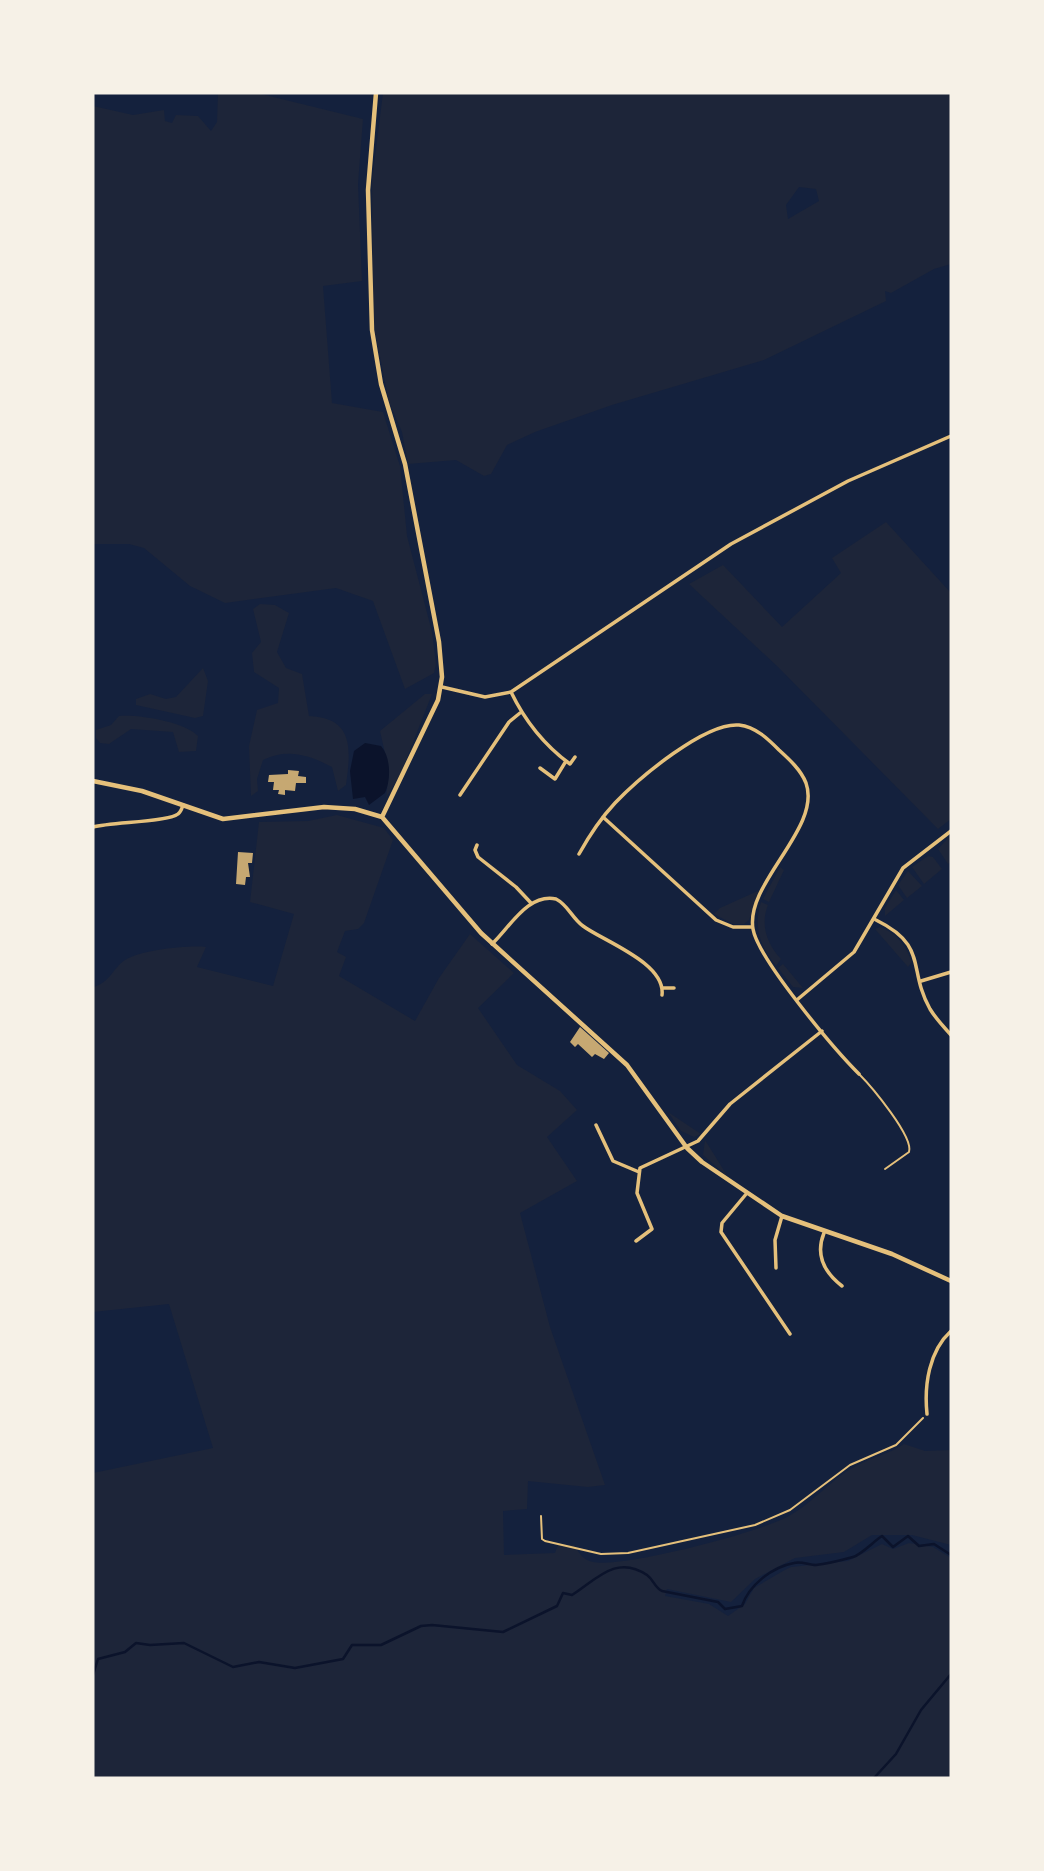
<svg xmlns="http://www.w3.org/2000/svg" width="1044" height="1871" viewBox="0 0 1044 1871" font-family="'Titillium Web',sans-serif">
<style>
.green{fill:#1d2539;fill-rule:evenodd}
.water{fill:#0b132b}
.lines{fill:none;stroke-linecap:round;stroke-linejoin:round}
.stream{stroke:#0b132b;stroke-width:2.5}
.building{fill:#c6a872}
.path{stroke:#e5c07b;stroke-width:2}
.service{stroke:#e5c07b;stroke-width:2}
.minor{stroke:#e5c07b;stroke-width:3.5}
.tertiary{stroke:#e5c07b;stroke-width:4.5}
</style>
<rect width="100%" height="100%" fill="#14213d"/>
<path class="green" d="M218,93H257L363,119L358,184L362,281L323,286L332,403L383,412L400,466L407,536L432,632L436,664L434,673L405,689L373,601L336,588L225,603L190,586L144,548L129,544H93V106L133,115L164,110L165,121L172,123L176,115L198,116L211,131L217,122Z
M383,93H951V264L934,269L891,293L885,291L886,301L764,360L612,405L535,432L507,445L491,474L484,476L456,460L408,464L402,432L389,402L373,322L372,181ZM799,187L816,189L819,201L788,219L786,205Z
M886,522L951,593V819L938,829L778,667L689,584L723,565L782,627L841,573L832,558Z
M260,604L275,605L289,613L277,652L286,668L302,674L309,716C354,718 351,749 346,785L338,791L332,767C309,755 287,748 263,760L257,779L258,791L251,796L249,746L257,710L278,703L279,688L254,672L252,653L261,642L253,609Z
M203,668L208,681L203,716L195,718L136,705V699L150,694L166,699L176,697Z
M425,694H432L401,773L386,798L389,771L380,731Z
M119,716C139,714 185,722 198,736L196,751L179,752L173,732L131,729L109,744L100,743L96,738V730L111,725Z
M337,815L384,828L393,840L364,923L358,929L345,931L337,952L346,957L339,976L415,1021L439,978L470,934L514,973L478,1008L517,1065L560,1091L577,1110L547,1137L577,1181L520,1213L550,1327L605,1485L588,1487L528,1481L527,1509L503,1511L504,1555L555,1553L558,1545H574C580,1554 583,1560 593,1562C623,1568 751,1534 783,1519C811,1506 829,1480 856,1466C872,1457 889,1454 904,1444L925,1451L951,1450V1545L912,1535H872L844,1552L795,1558L755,1579L731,1602L667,1589L665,1596L709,1604L728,1616L745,1604L754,1588L783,1571L791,1567L848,1561L882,1544L893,1549L909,1543L933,1547L951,1558V1778H93V1473L213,1448L169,1304L93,1312V987C110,983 112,969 125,960C141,950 187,945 206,947L197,967L273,986L294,914L250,902L259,822L308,821Z
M951,835V862L948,864L938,849Z
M928,856L933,857L942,869L924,884L912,867Z
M780,867L784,870L769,902L763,899Z
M908,871L922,886L907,898L898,885Z
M760,890L749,920L744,924H733L714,914L720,908Z
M896,890L904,900L885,916V908Z
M761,902L768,905C760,925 767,944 781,959L776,966C760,946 753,927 761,902Z
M880,927C897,933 906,946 912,962L908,967L875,929Z
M783,964L803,988L793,987L778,968Z
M668,1112L701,1134L694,1137L681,1131Z
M705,1140L728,1177L703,1155Z"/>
<path class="water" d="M365,743L381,746C391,757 391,780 385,793L369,805L365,797L353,799L350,771L354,751Z"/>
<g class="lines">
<path class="stream" d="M93,1675L98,1659L125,1652L136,1643L150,1645L184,1643L233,1667L259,1662L295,1668L343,1659L352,1645H381L421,1626L432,1625L503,1632L557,1606L563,1593L572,1595C596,1580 616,1554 647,1575C654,1580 654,1587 662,1591L718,1602L725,1609L742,1606C749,1585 772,1567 794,1563C801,1561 809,1565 816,1565C826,1564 842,1560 853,1557C861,1555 874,1541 882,1536L893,1547L908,1536L919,1546L934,1544L951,1555
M874,1778L896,1754L921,1710L951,1674"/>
</g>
<path class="building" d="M288,770L299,771L298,776L306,777V783H296L295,791L285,790V795L278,794L279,790H273L274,782H268L269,775L288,774Z
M238,852L253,853L252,863H248L250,877H246L245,885L236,884Z
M580,1027L609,1053L604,1059L595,1054L592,1057L578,1044L575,1047L570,1042Z"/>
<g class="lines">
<path class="path" d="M541,1516L542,1539L545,1541L601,1554L628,1553L755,1525L790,1510L850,1465L896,1445L923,1418"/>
<path class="service" d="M859,1074C871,1086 914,1137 909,1152L885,1169"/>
<path class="minor" d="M442,687L485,697L511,692L731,544L848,481L951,436
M511,692C525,721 544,745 570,764L575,757
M540,768L555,779L566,761
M460,795L509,722L520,713
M603,817L716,920L733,927H752
M93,827C110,822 168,822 178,814C181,812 182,808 183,805
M477,845L475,850L478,857L516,887L531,903
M579,854C589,836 601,818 615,803C639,778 705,722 739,725C756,727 768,739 779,750C789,759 801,770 806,783C822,828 745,883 753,929C758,959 835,1050 859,1074
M876,920C929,946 907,968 930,1009C936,1019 944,1027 951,1035
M492,944C510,927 528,893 556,899C568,905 572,918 583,926C603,941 666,963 662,995
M921,981L951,972
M663,988H674
M798,999L854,952L903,868L951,831
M596,1125L613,1161L639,1172
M747,1193L722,1223L721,1232L790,1334
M824,1233C815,1255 824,1272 842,1286
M636,1241L652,1229L637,1193L640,1168L698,1141L730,1104L822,1031
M776,1268L775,1240L782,1216
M927,1414C924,1385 929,1351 951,1331"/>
<path class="tertiary" d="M376,93L368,190L372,330L381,384L405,464L439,642L442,677L438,700L382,817
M93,781L142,791L223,819L324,807L355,809L382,817L481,933L627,1065L687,1148L702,1162L782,1216L892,1254L951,1281"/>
</g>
<rect width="1044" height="1871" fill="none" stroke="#f6f1e7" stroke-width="189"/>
</svg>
